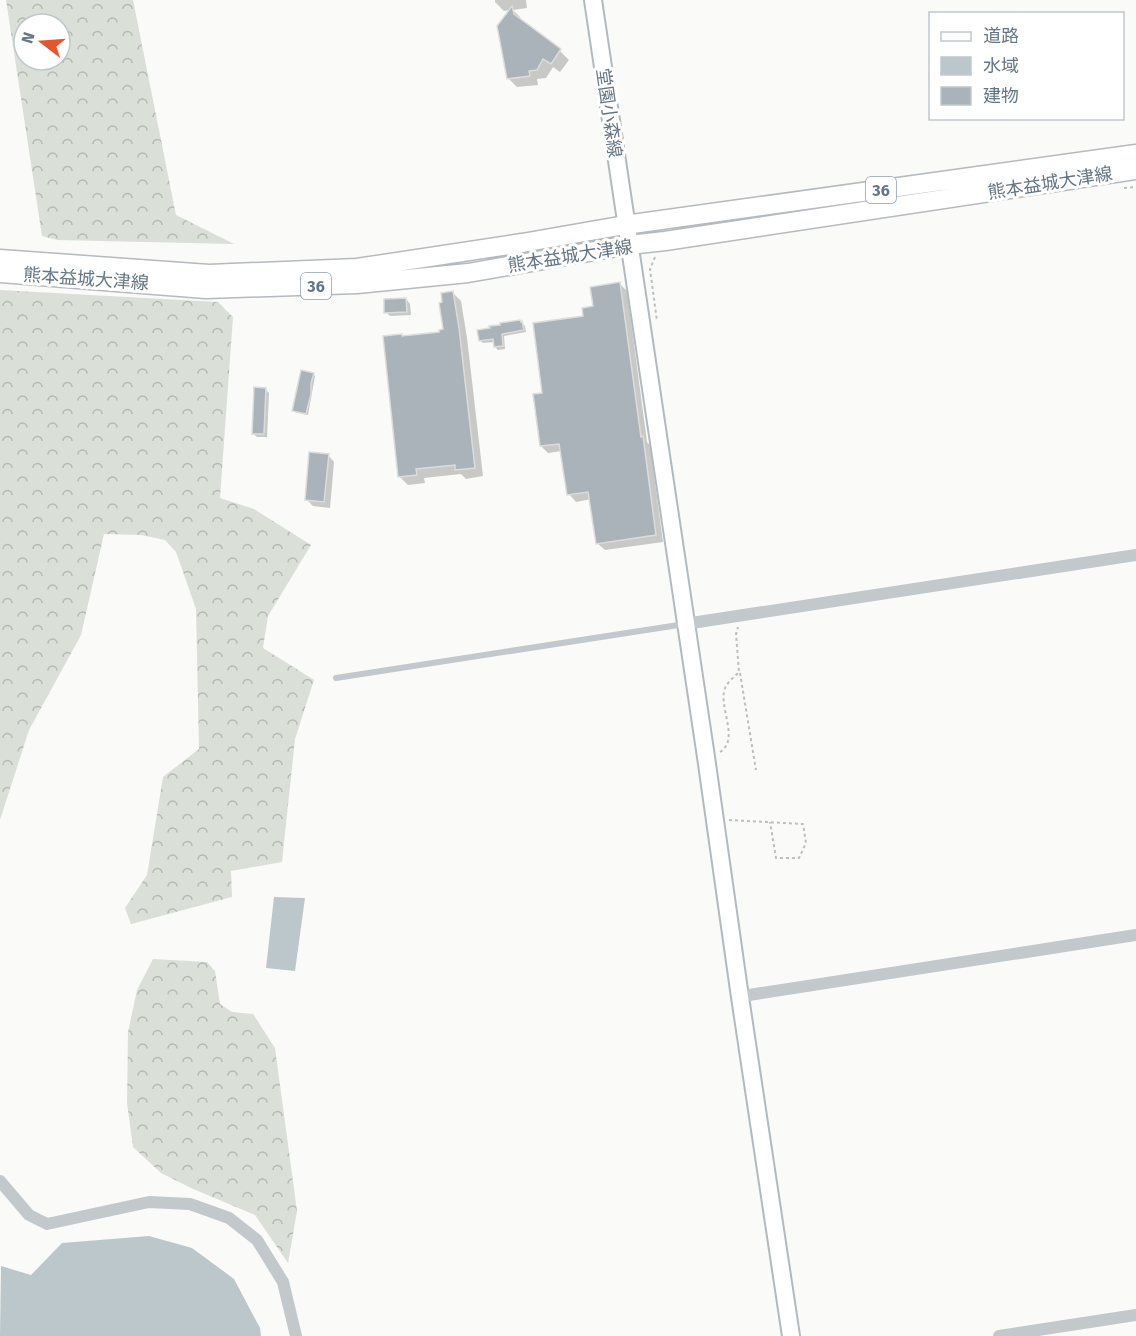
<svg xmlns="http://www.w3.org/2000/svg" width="1136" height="1336" viewBox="0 0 1136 1336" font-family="'Fira Sans','Noto Sans JP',sans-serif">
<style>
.forest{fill:url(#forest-crowns);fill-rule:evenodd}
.water{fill:#bbc7cb}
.shadow{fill:#0003}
.building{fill:#aab3b9;stroke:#dcdcda;stroke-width:1.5}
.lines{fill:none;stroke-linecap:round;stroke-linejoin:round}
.secondary-casing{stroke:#b3babf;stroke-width:20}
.primary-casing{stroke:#b5babe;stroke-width:21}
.path{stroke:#bbbfc2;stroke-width:2;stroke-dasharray:3 3;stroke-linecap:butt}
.lane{stroke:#c3c8cc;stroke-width:6}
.street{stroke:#c3c8cc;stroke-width:12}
.secondary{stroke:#fff;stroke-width:16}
.primary{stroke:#fff;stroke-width:18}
.labels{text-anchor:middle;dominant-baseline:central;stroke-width:6;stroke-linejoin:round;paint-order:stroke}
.shield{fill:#fff;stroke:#939fa8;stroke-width:1.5}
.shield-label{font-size:16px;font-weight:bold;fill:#657683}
.street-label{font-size:18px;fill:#657683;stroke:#fff}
</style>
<defs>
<pattern id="forest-crowns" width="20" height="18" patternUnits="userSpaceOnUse" patternTransform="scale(1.5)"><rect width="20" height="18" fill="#dadfd7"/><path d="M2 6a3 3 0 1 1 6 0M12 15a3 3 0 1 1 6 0" fill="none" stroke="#b4b9b4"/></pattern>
</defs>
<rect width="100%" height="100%" fill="#fafaf8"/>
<path class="forest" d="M6,0H133L176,215L234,244L57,240L42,236ZM24,24H60V60H24Z
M0,290L218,302L233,317L220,498L254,509L311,545L268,616L263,648L314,680L295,739L282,862L231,871L232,897L131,924L125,908L147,875L163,777L199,749L196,609L176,552L165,540L141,535L104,534L81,635L29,730L0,820Z
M153,959L207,962L215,971L220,1004L232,1012L253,1014L275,1048L297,1211L288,1263L255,1215L191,1188L161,1173L133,1147L127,1103L128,1032L137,990Z"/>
<path class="water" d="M274,897L305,898L295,971L266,968Z
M149,1236L192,1248L234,1279L260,1328L261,1336H0L1,1266L31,1275L62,1243Z"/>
<path class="shadow" d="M495,0H526L527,8L513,10L520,17L521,22L560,51L569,60L560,72L553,67L546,78L537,79L538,85L517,87L508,78L510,10L504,11L495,2Z
M620,284L627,291L647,442L650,445L663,542L605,550L597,543L591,499L576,502L569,494L562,451L548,453L541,446L543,394L585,317Z
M452,292L461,301L467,338L483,476L466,479L461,474L424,478L425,483L408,485L399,476L403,338L441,333L445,331Z
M406,299L410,304L411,315L390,316L386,312Z
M520,321L525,326L526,332L504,336L505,349L498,350L495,347L494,342L483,343L480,340Z
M313,374L315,376L308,415L295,412L293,410Z
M265,389L269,393L267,437H257L253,433Z
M328,455L334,462L330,508L313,506L306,499Z"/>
<path class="building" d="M512,6L514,14L561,49L551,64L543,59L537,70L529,71L530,76L507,79L497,26Z
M620,282L641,437L643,436L656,535L596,544L588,492L567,495L559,444L540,446L533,394L542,393L533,323L583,316L582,308L593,306L590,287Z
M453,291L459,328L475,468L455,470V465L416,469L417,475L398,477L383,336L402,334V336L439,332V330L443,329L439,303L442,302L441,293Z
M406,298L407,312L384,313V299Z
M520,320L521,322L522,321L524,330L502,334L503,346L494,347L493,339L479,341L477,330L490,328L489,326L500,325V323Z
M301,370L314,373L311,383V394L306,414L292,411Z
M254,387L266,388L264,434H252Z
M309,452L329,454L324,502L305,500Z"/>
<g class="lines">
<g class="secondary-casing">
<path id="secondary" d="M593,0L706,757L740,997L791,1336"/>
</g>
<g class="primary-casing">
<path id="primary" d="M0,259L209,274L357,268L522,243L625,225L1136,154
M0,273L206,289L357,284L468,273L629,245L665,241L1136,170"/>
</g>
<path class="path" d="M1124,188L1136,187
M655,257L650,269L657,321
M740,673L756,770
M720,752C741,739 716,704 726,686C729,681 735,676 739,672L736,634L738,627
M729,820L803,824L806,843L799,858H776L770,822"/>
<path class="lane" d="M336,678L685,624"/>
<path class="street" d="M685,624L1136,555
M740,997L749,995L1136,935
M0,1181L29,1215L47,1224L149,1202L190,1204L229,1218L257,1240L283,1282L296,1336
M999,1336L1136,1315"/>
<use href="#secondary" class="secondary"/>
<use href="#primary" class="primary"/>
</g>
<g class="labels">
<g class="shield">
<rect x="866" y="177" width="30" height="26" rx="4.5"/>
<rect x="301" y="273" width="30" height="26" rx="4.5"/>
</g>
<g class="shield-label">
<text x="881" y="190">36</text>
<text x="316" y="286">36</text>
</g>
<g class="street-label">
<text transform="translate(609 113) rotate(82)">堂園小森線</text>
<text transform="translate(1050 183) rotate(-9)">熊本益城大津線</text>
<text transform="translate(570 256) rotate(-9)">熊本益城大津線</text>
<text transform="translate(86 279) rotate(4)">熊本益城大津線</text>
</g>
</g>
<rect x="929" y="12" width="195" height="108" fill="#ffffff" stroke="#c1c8cd" stroke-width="1.5"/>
<rect x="941" y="32" width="30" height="9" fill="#ffffff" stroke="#c1c8cd" stroke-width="1.5"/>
<text x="983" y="42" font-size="18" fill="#657683">道路</text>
<rect x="941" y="57" width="30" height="18" fill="#bbc7cb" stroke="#c1c8cd" stroke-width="1.5"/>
<text x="983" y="72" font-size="18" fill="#657683">水域</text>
<rect x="941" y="87" width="30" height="18" fill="#aab3b9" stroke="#c1c8cd" stroke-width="1.5"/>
<text x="983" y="102" font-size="18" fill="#657683">建物</text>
<g transform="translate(42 42) rotate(287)"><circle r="28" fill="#ffffff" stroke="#c1c8cd" stroke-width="1.5"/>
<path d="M0-4.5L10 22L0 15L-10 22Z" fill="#e4572e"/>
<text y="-9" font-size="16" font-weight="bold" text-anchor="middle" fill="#657683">N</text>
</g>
</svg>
